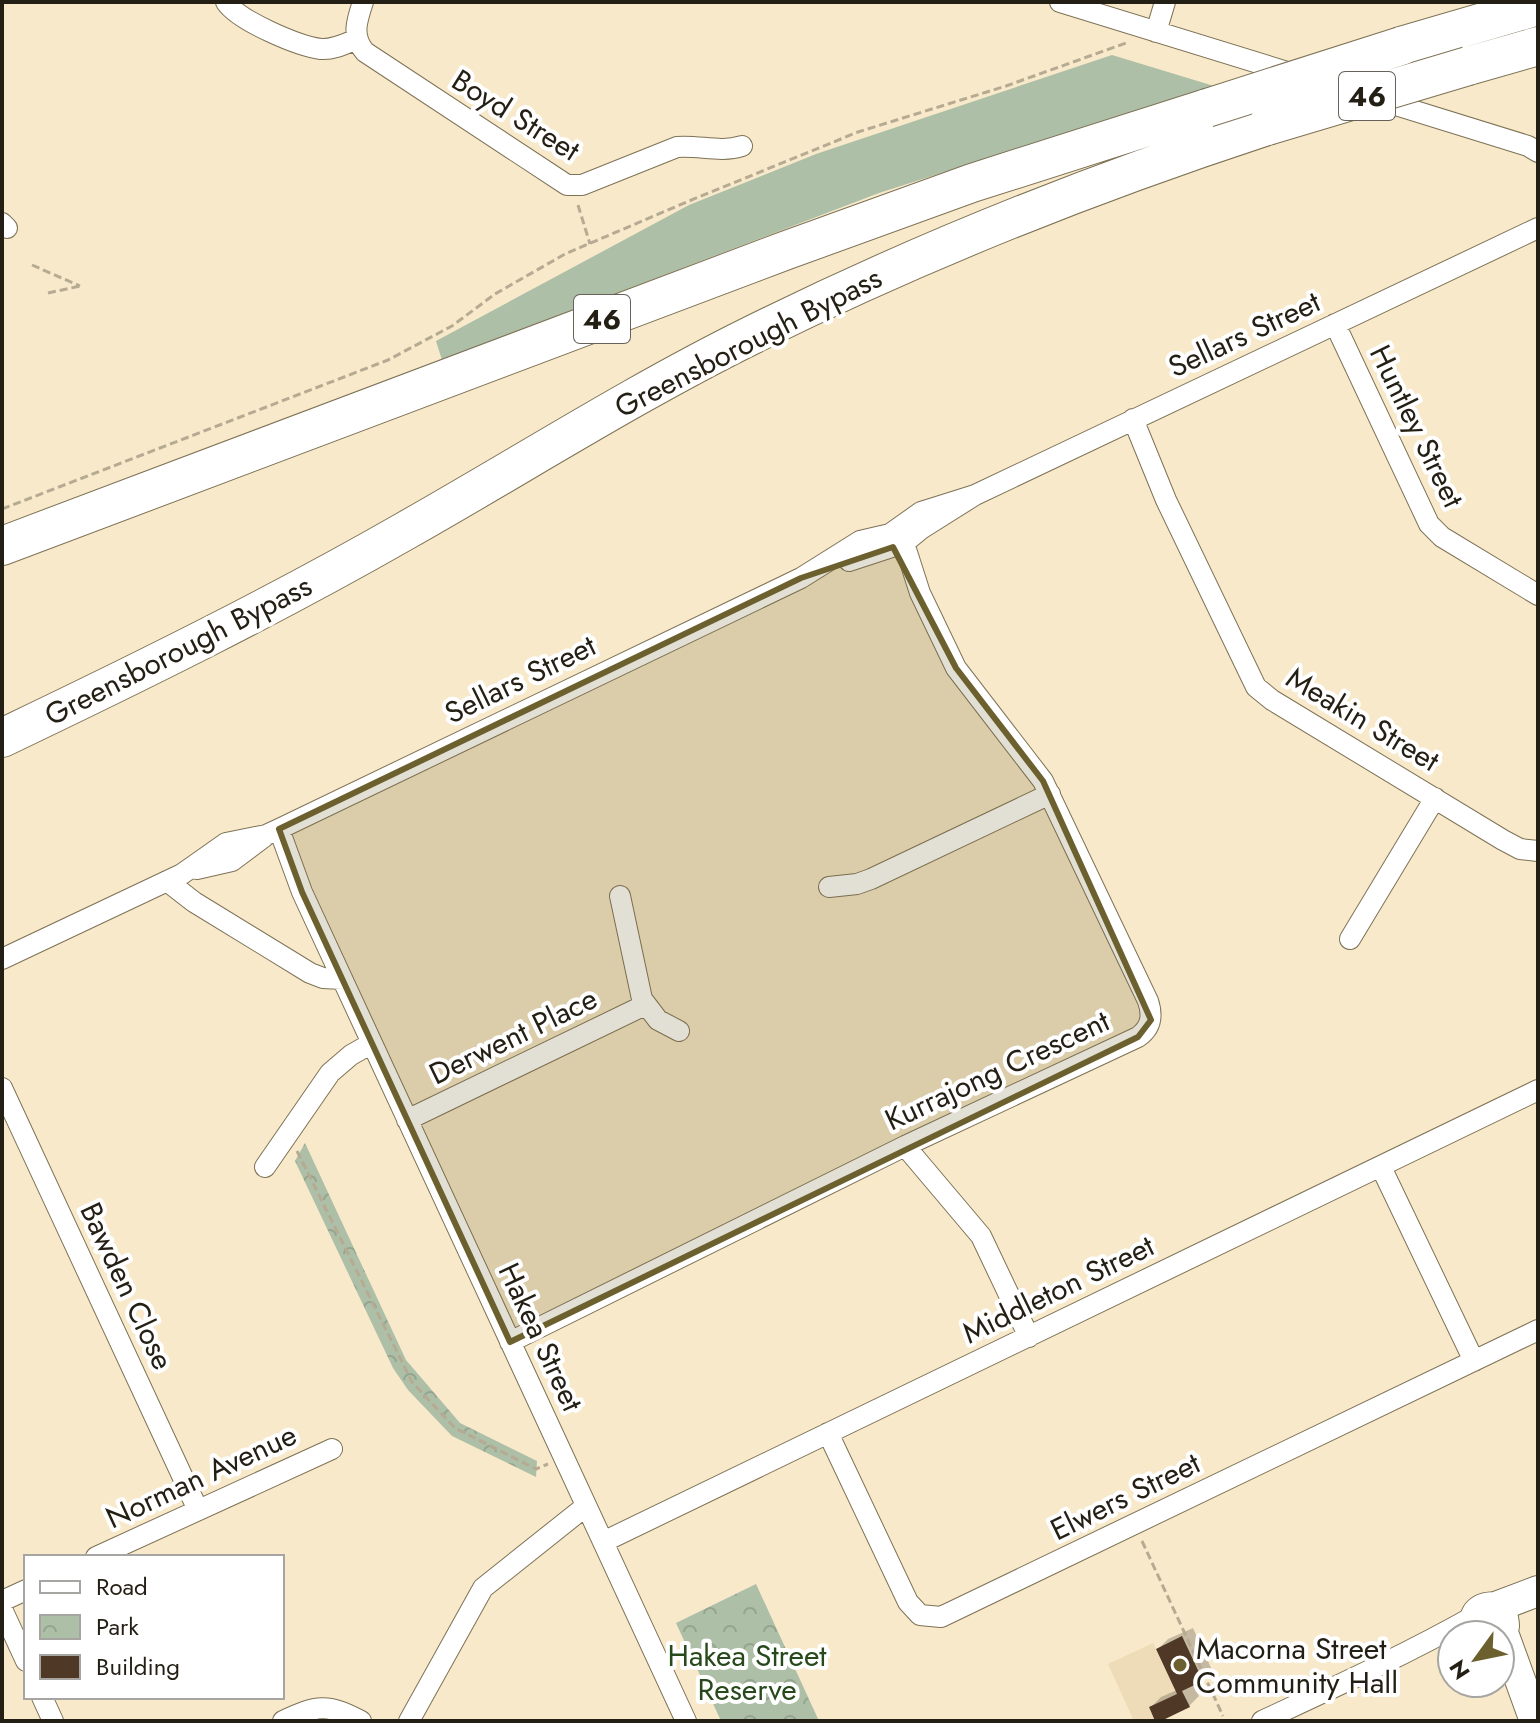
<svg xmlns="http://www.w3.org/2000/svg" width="1540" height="1723" viewBox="0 0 1540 1723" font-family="Jost,sans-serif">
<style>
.built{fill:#eddcb7}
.grass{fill:#adbfa7}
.park{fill:url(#park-crowns)}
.shadow{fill:#0003}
.building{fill:#503827}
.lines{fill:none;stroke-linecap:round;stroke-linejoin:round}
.street-casing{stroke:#7e7256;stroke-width:22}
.secondary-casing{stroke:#7e7256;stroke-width:32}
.highway-casing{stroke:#7e7256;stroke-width:40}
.path{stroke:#b6ab92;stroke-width:3;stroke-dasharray:8 4;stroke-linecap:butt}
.street{stroke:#fff;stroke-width:20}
.secondary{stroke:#fff;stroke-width:30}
.highway{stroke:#fff;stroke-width:38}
.highway-bridge-casing{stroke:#7e7256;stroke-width:40;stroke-linecap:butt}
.highway-bridge{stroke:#fff;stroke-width:38}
.marked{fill:#6c612e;fill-opacity:0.2;stroke:#6c612e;stroke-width:6;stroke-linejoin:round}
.poi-dot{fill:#6c612e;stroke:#fff;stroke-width:3}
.labels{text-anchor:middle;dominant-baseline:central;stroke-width:8;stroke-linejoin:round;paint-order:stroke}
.shield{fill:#fff;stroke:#66625a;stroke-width:2}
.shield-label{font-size:28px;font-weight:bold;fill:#241f14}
.street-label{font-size:30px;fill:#241f14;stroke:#fff}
.poi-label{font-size:30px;fill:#241f14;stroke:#fff;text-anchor:start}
.park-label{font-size:30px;fill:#28491c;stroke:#fff}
</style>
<defs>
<pattern id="park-crowns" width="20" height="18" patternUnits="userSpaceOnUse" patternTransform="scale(2)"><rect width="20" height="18" fill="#adbfa7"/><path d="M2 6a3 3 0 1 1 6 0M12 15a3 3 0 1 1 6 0" fill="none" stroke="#95a48f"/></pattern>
</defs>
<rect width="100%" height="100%" fill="#f7e9ca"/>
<path class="built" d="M1153,1643L1177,1694L1149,1707L1155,1721H1134L1108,1664Z"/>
<path class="grass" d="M1112,55L1214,86L879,193L442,360L436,341L689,205L816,154Z"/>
<path class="park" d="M305,1143L406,1360L460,1423L537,1461L536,1477L452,1436L408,1390L393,1368L295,1161Z
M756,1584L819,1721H721L676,1623Z"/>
<path class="shadow" d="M1193,1628L1212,1670L1193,1684L1199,1696L1189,1706L1151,1707L1161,1697L1177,1690L1158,1649L1168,1639Z"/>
<path class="building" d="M1182,1636L1203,1681L1182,1691L1190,1707L1161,1721H1155L1149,1707L1177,1694L1156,1649Z"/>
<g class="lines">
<g class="street-casing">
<path id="street" d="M226,2C239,21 298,46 321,49C333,50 345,44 357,39
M363,2C357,20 351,36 365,52L567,185H582L677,147C700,145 720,153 742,146
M1060,2L1297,75
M1156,32L1165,2
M1373,98L1528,146L1538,152
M2,223L7,228
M1335,324L1429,524L1442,537L1538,595
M1133,419L1166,500L1256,687L1272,700L1503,840L1520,849L1538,851
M849,561L904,543L921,529L975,495L1538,228
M279,829L302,892L686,1721
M197,869L232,861L264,837
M167,881L194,902L310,973L323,978L342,979
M829,887L857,884L871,879L1050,794
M620,896L642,999L658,1020L679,1031
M1350,939L1435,798
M2,959L182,874L226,843L266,835L279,829L801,578L860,541L890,534L921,512L975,495
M2,1088L198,1510
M407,1120L645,1005
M905,1146L981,1236L1029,1337
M265,1167L330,1073L351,1055L372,1043
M1381,1167L1474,1361
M510,1342L905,1146L1138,1037C1151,1028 1153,1016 1148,1001L1043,781L956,668L920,593L904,543L890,534
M828,1433L908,1602L920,1615L941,1617L1538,1330
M603,1542L1538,1090
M96,1557L332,1449
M2,1601L26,1590
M2,1609L26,1661
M42,1697L53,1721
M283,1721C317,1705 327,1703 361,1721
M409,1721L483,1588L586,1506
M1262,1721C1335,1687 1407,1654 1476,1615"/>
</g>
<g class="secondary-casing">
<path id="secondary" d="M1493,1608L1538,1591
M1502,1630L1535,1721
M1482,1635C1458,1612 1503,1591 1504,1626L1496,1635"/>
</g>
<g class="highway-casing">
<path id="highway" d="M1401,46L1538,6
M1468,66L1538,46
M2,546L787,250L972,183L1207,108
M2,738C138,673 274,606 405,531C520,466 631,395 750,336C917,253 1090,184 1267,126"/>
</g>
<path class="path" d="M578,205L590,244
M32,265L80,286
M48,293L80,286
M2,509L388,360L452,326L495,294L565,254L689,201L858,132L1006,86L1126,43
M297,1151L412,1382L455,1428L536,1469L548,1464
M1142,1541L1223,1716"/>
<use href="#street" class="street"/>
<use href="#secondary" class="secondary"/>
<use href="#highway" class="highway"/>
<g class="highway-bridge-casing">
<path id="highway-bridge" d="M1207,108L1401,46
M1267,126L1468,66"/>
</g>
<use href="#highway-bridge" class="highway-bridge"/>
</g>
<path class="marked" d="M893,547L956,668L1043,781L1151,1020L1138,1037L510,1342L302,892L279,829L801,578Z"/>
<circle class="poi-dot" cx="1180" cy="1665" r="8"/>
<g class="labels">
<g class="shield">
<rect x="1339" y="72" width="56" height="48" rx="6"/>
<rect x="574" y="295" width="56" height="48" rx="6"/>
</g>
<g class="shield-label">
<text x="1367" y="96">46</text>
<text x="602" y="319">46</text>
</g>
<g class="street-label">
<text transform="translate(516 115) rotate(32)">Boyd Street</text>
<text transform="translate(1244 334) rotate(-25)">Sellars Street</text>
<text transform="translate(748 342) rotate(-27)">Greensborough Bypass</text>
<text transform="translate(1417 426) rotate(64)">Huntley Street</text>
<text transform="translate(178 650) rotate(-27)">Greensborough Bypass</text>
<text transform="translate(520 679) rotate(-26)">Sellars Street</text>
<text transform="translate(1363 719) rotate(31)">Meakin Street</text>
<text transform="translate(513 1036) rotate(-26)">Derwent Place</text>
<text transform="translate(997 1070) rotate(-25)">Kurrajong Crescent</text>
<text transform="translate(127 1286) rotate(65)">Bawden Close</text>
<text transform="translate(1058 1289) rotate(-26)">Middleton Street</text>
<text transform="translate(541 1337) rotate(65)">Hakea Street</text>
<text transform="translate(201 1476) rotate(-25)">Norman Avenue</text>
<text transform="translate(1125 1496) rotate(-26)">Elwers Street</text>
</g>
<g class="poi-label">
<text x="1196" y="1648">Macorna Street<tspan x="1196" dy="34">Community Hall</tspan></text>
</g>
<g class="park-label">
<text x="747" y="1655">Hakea Street<tspan x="747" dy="34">Reserve</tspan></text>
</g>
</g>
<rect width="1540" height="1723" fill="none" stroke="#241f14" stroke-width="8"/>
<rect x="24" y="1555" width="260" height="144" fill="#ffffff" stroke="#a7a5a1" stroke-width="2"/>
<rect x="40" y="1581" width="40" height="12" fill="#ffffff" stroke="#a7a5a1" stroke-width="2"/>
<text x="96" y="1595" font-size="24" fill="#241f14">Road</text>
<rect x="40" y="1615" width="40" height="24" fill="url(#park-crowns)" stroke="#a7a5a1" stroke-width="2"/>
<text x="96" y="1635" font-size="24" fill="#241f14">Park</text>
<rect x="40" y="1655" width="40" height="24" fill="#503827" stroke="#a7a5a1" stroke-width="2"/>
<text x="96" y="1675" font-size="24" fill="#241f14">Building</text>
<g transform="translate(1476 1659) rotate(237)"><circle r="38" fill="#ffffff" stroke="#a7a5a1" stroke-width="2"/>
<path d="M0-6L14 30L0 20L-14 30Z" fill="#6c612e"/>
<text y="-12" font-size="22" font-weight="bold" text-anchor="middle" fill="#241f14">N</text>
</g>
</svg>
